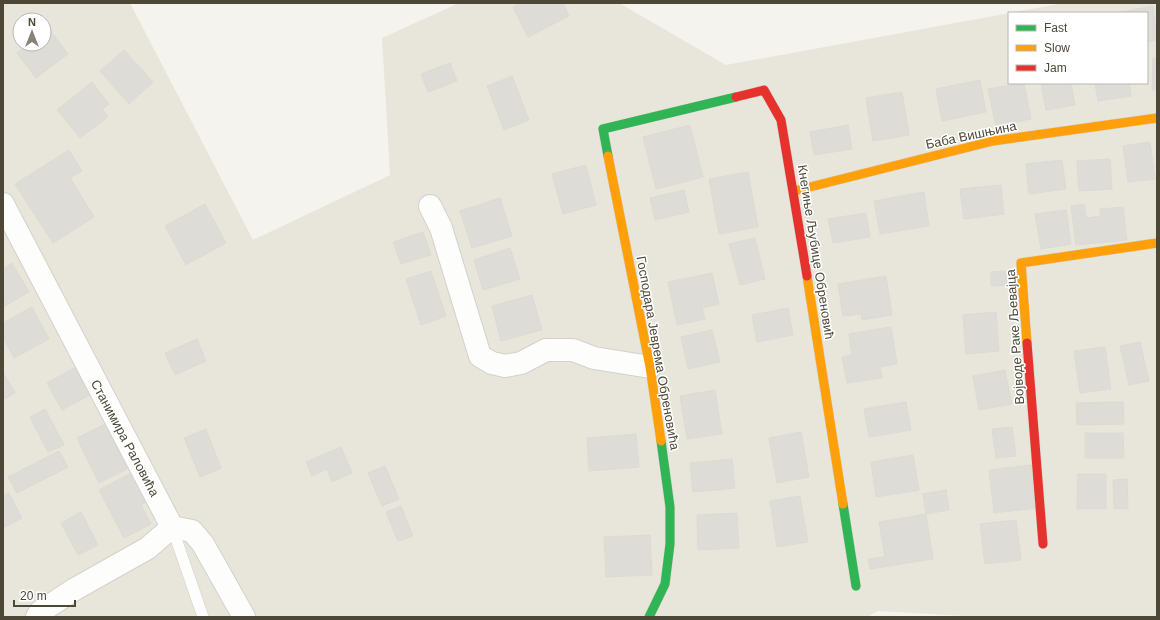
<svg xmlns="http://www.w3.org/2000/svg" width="1160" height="620" viewBox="0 0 1160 620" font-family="Arial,sans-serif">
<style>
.residential{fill:#e8e6db;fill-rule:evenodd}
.building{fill:#dedcd6;stroke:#dcdad3}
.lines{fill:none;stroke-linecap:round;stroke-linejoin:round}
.lane-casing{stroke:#d2d1cb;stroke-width:12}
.street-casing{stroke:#d2d1cb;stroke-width:24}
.fast-casing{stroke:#d4d2c4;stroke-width:10}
.slow-casing{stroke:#d4d2c4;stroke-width:10}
.jam-casing{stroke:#d4d2c4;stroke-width:10}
.lane{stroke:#fdfdfc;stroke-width:11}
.street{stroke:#fdfdfc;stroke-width:22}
.fast{stroke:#30b455;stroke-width:9}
.slow{stroke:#ff9f0a;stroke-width:9}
.jam{stroke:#e5322d;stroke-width:9}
.labels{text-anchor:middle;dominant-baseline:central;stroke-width:3;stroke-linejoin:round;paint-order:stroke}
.street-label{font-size:13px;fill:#4c4737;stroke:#fff}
</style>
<rect width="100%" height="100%" fill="#f4f3ee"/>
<path class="residential" d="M3,3H130L253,240L390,175L382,38L459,3H619L726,65L1064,3H1157V617H982L878,611L867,617H3ZM1009,13H1147V83H1009ZM20,20H44V44H20Z"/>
<path class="building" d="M521,3H563L569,16L528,37L513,7Z
M1153,6L1157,40L1147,42V13H1117Z
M49,29L68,54L36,78L17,53L29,44H44V33Z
M124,50L153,82L129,104L100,71Z
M1153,58H1157V90H1152Z
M450,63L457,81L428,92L421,74Z
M512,76L529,120L504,130L487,86Z
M980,80L986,112L942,121L936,89Z
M92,82L109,104L102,109L108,117L80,138L57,110Z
M1024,83L1031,119L996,126L988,89Z
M1041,83H1071L1075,105L1046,110Z
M1095,83H1129L1131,96L1098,101Z
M902,92L909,135L873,141L866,98Z
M690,125L703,177L656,189L643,137Z
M848,125L852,149L814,155L810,132Z
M1150,142L1155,179L1128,182L1123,146Z
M69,150L82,171L70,178L94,217L53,243L15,184Z
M1110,159L1112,189L1079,191L1077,161Z
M1062,160L1066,189L1029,194L1026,164Z
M586,165L596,205L563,214L552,174Z
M748,172L758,227L719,234L709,179Z
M1001,185L1004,214L964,219L960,189Z
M684,190L689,212L655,220L650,198Z
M924,192L929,226L880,234L874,201Z
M500,198L512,236L472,248L460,211Z
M205,204L226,243L186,265L165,226Z
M1084,204L1086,218L1101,216L1100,209L1123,207L1127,240L1076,245L1071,206Z
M1066,210L1071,244L1041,249L1035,214Z
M866,213L870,237L833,243L828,219Z
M423,232L431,255L401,264L393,242Z
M755,238L765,279L740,285L729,244Z
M510,248L520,279L483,290L474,260Z
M12,263L29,292L3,307V269Z
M431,271L446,316L421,325L406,279Z
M1006,271L1007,285L991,286V272Z
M712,273L719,304L702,308L705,319L677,325L668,282Z
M886,276L892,315L862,320L861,314L843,316L838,284Z
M532,295L542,330L501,341L492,306Z
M32,307L49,339L14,358L3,337V323Z
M788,308L793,335L757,342L752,315Z
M996,312L999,351L966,354L963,315Z
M891,327L897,364L880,367L882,378L847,383L842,357L852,355L849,334Z
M712,330L720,362L688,369L681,337Z
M197,339L206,361L175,375L165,353Z
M1140,342L1149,381L1129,385L1120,346Z
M1105,347L1111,389L1080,393L1074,351Z
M80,365L95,392L62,410L47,383Z
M1005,370L1012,404L979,410L973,376Z
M3,372L15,393L4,399L3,398Z
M715,390L722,434L687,439L680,396Z
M906,402L911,430L869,437L864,409Z
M1123,402L1124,424L1077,425L1076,403Z
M45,409L64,445L48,452L30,417Z
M105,424L127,469L99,483L77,438Z
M1012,427L1016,456L996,458L992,429Z
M206,429L221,468L200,477L184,438Z
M801,432L809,477L777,483L769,438Z
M1085,433H1123L1124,458H1085Z
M636,434L639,467L589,471L587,438Z
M341,447L352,473L332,482L327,469L312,476L306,462Z
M59,451L68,467L17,493L8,477Z
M913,455L919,490L876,497L871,462Z
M732,459L735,488L693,492L690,463Z
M1031,465L1037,508L994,513L989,470Z
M385,466L399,499L382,506L368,473Z
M137,470L152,499L141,505L151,524L124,538L99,490Z
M1078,474H1106V509H1077Z
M1127,479L1128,509H1114L1113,480Z
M946,490L949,510L926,514L923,494Z
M9,493L22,518L3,528V496Z
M800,496L808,542L777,547L770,501Z
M401,506L413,536L398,541L386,512Z
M81,512L98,545L78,555L61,523Z
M737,513L739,548L698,550L697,515Z
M926,514L933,559L870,569L868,559L885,557L879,522Z
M1016,520L1021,560L985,564L980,524Z
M650,535L652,575L606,577L604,537Z"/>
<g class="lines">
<g class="lane-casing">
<path id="lane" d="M172,527L203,617"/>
</g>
<g class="street-casing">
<path id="street" d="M3,204L172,527
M430,206L441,228L480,356L492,363L505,366L521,363L546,350H573L594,358L650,367
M172,527L192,531L203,544L244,617
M37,617L40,612L75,589L148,548L172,527"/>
</g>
<g class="fast-casing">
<path id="fast" d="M608,156L603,129L736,97
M843,504L856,586
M649,617L665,584L670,544V507L661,441"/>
</g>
<g class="slow-casing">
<path id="slow" d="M608,156L650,367L661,441
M794,191L993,141L1157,118
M807,276L843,504
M1027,343L1021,263L1157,243"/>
</g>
<g class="jam-casing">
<path id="jam" d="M736,97L764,90L781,120L807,276
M1027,343L1043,544"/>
</g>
<use href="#lane" class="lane"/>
<use href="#street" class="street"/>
<use href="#fast" class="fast"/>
<use href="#slow" class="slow"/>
<use href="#jam" class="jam"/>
</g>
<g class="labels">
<g class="street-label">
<text transform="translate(971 135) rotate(-12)">Баба Вишњина</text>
<text transform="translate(816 252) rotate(81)">Кнегиње Љубице Обреновић</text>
<text transform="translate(1015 337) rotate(-94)">Војводе Раке Љевајца</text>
<text transform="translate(658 353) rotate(80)">Господара Јеврема Обреновића</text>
<text transform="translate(125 438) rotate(62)">Станимира Раловића</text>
</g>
</g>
<rect width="1160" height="620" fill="none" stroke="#4c4737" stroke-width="8"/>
<rect x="1008" y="12" width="140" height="72" fill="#ffffff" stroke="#b7b5af"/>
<rect x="1016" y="25" width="20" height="6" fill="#30b455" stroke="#b7b5af"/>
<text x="1044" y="32" font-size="12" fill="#4c4737">Fast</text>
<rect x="1016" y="45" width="20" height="6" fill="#ff9f0a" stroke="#b7b5af"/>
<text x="1044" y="52" font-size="12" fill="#4c4737">Slow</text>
<rect x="1016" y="65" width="20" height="6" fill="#e5322d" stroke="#b7b5af"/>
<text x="1044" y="72" font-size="12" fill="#4c4737">Jam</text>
<g transform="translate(32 32)"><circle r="19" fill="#ffffff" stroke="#b7b5af"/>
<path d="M0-3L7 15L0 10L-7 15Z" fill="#878377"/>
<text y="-6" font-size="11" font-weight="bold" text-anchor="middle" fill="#4c4737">N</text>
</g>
<path d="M14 600v6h61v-6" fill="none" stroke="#4c4737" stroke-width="2"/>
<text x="20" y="600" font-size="12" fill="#4c4737" stroke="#ffffff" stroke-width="3" paint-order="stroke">20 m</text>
</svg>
